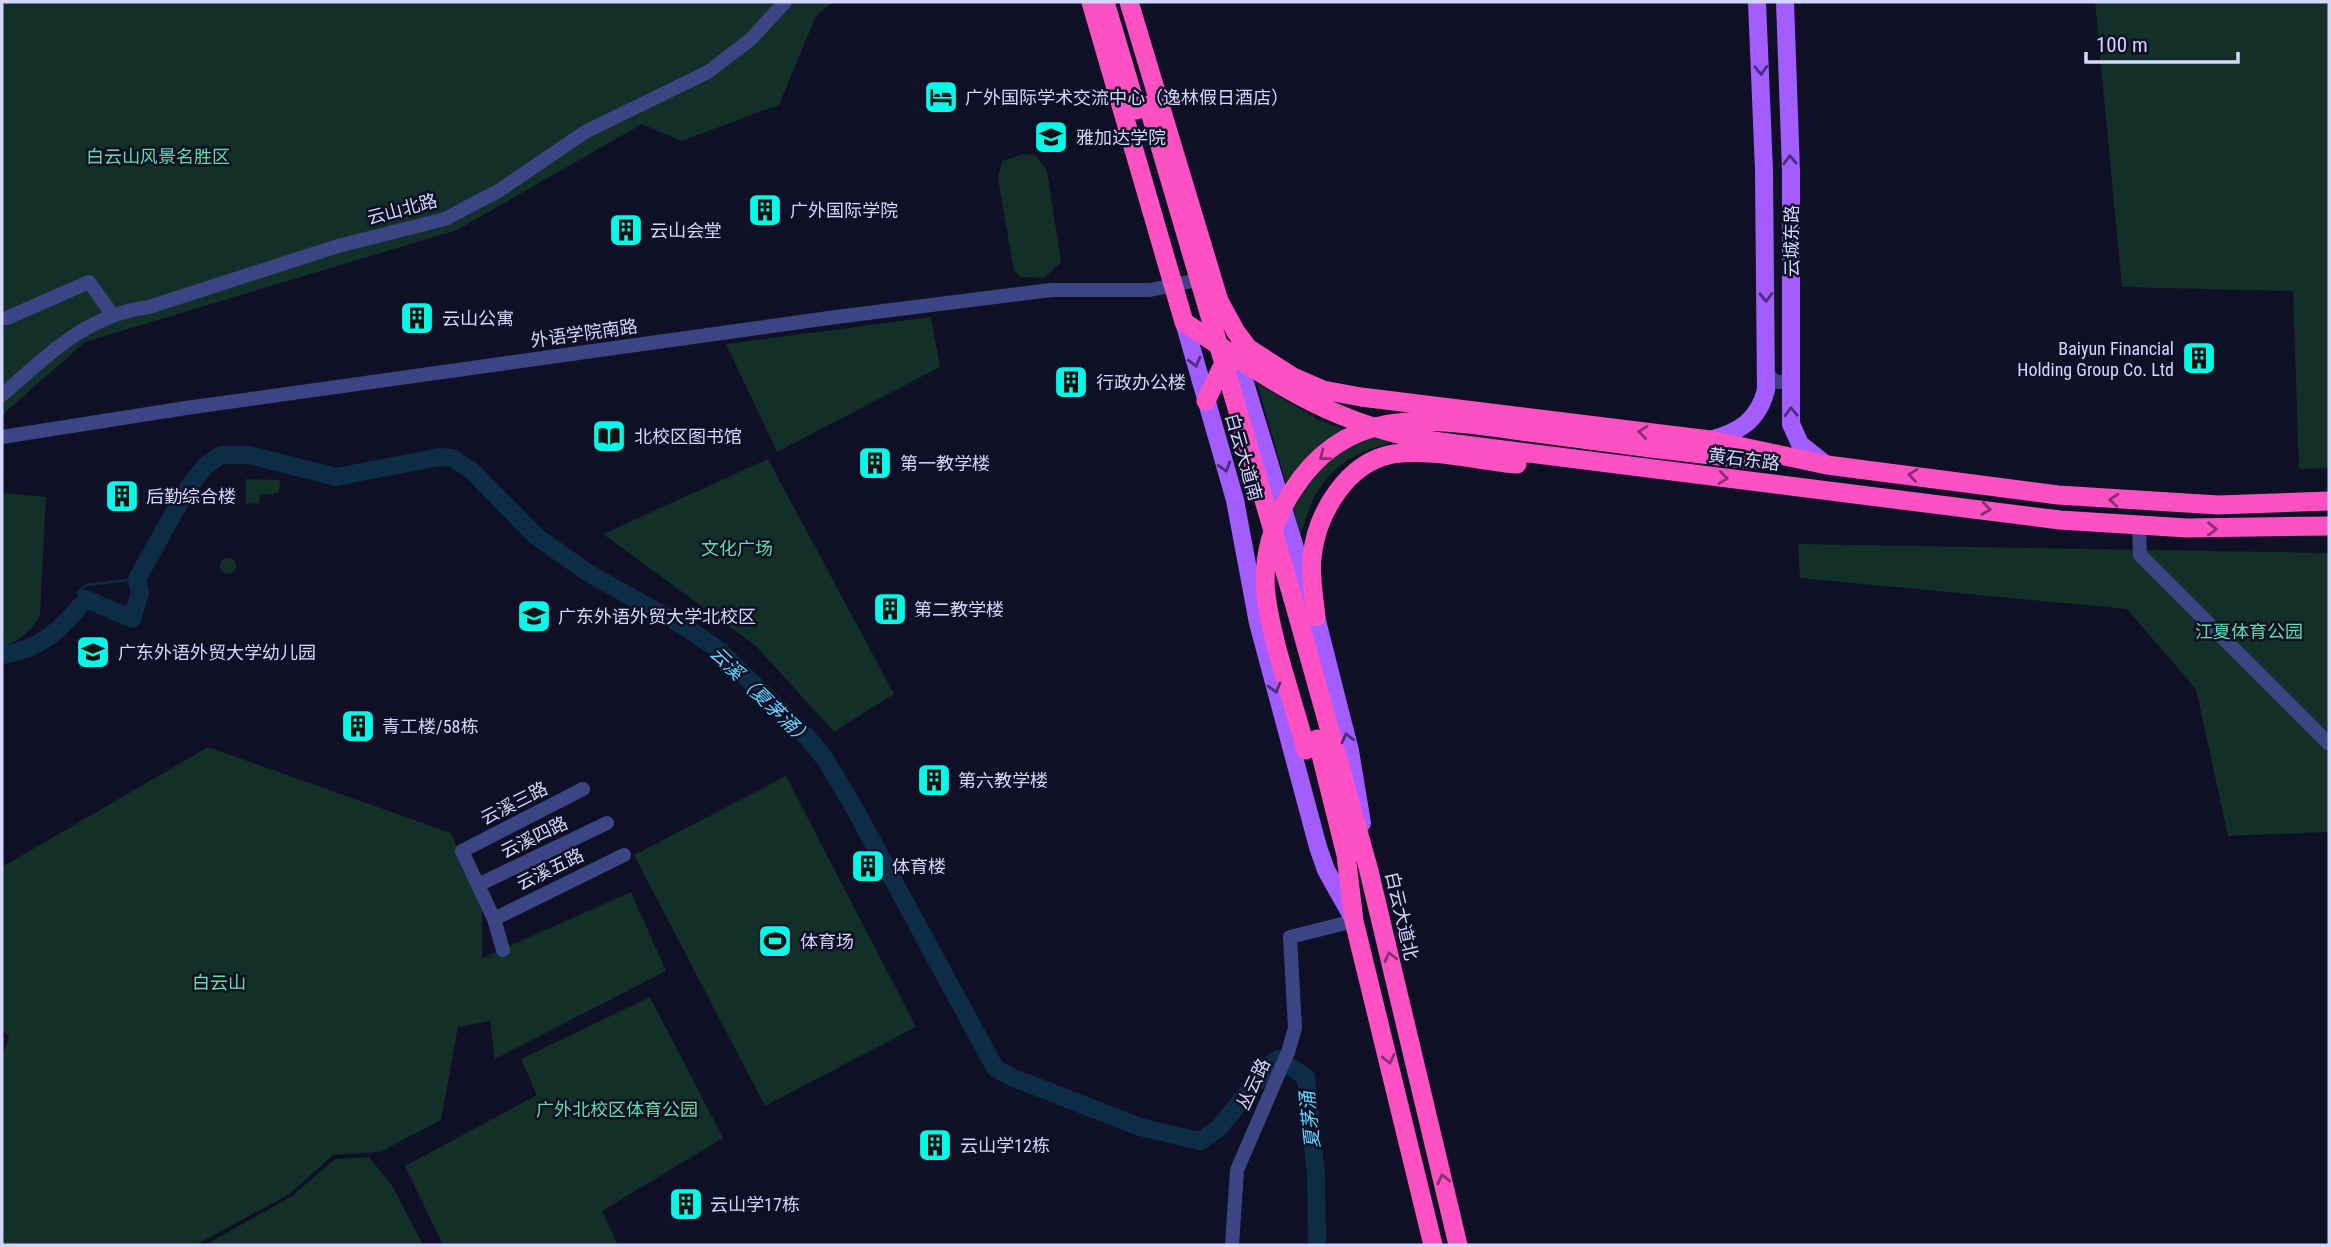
<svg xmlns="http://www.w3.org/2000/svg" width="2331" height="1247" viewBox="0 0 2331 1247" font-family="'Roboto Condensed','Noto Sans SC',sans-serif">
<style>
.green{fill:#122f28}
.lines{fill:none;stroke-linecap:round;stroke-linejoin:round}
.stream{stroke:#0d2c46;stroke-width:2.5}
.river{stroke:#0d2c46;stroke-width:18}
.minor{stroke:#3b4583;stroke-width:14}
.major{stroke:#a35cfd;stroke-width:18}
.highway{stroke:#fd50c2;stroke-width:19}
.highway-bridge{stroke:#fd50c2;stroke-width:19}
.oneway{stroke:#4a2e7b}
.oneway2{stroke:#863074}
.labels{text-anchor:middle;dominant-baseline:central;stroke-width:5;stroke-linejoin:round;paint-order:stroke}
.poi-label{font-size:18px;fill:#d3d6fe;stroke:#0f0f25;text-anchor:start}
.park-label{font-size:18px;fill:#60dea7;stroke:#0f0f25}
.street-label{font-size:18px;fill:#d3d6fe;stroke:#0f0f25}
.water-label{font-size:19px;font-style:italic;fill:#63d2fd;stroke:#0f0f25}
</style>
<rect width="100%" height="100%" fill="#0f0f25"/>
<path class="green" d="M2,2H833L816,16L779,105L681,141L642,124L457,230L85,342L2,415Z
M2095,2H2329V468L2299,469L2293,291L2122,287Z
M1024,154L1035,155L1047,170L1061,262L1044,278L1021,277L1014,271L998,179L1002,161Z
M931,317L940,367L777,452L726,344Z
M1257,383L1317,419L1346,430L1402,440C1342,454 1317,474 1301,535Z
M768,459L894,694L834,732L756,646L603,534Z
M246,479L280,480L279,493L260,495L259,503L246,504Z
M2,493L46,497L40,614C35,628 17,644 2,646Z
M1798,544L2329,553V832L2228,836L2196,689L2127,609L1800,578Z
M220 566a8 8 0 1 1 16 0a8 8 0 1 1-16 0Z
M208,747L451,833L482,907V958L631,892L666,971L495,1059L490,1021L458,1027L441,1120L380,1152L333,1155L288,1195L195,1245H2V1057L9,1037L2,1029V867Z
M786,776L916,1027L765,1106L634,855Z
M650,997L723,1138L602,1211L618,1245H443L405,1166L537,1095L521,1059Z
M369,1157L393,1187L423,1245H205L292,1196L335,1159Z"/>
<g class="lines">
<path class="stream" d="M86,599L78,593L86,585L137,579"/>
<path class="river" d="M2,655C40,650 63,628 86,599L132,619L140,593L137,579L186,491L205,466L221,455H249L336,477L440,457L452,458L471,470L536,536L588,573L687,628L720,651L808,738L825,759L852,804L995,1068L1009,1076L1140,1127L1200,1141L1218,1129L1271,1064L1278,1059L1306,1077L1316,1174L1317,1245"/>
<path class="minor" d="M7,318L89,282L112,314
M1768,374L1775,382H1784L1792,372
M2,395C48,355 86,315 149,307L338,246L445,219L500,190L585,132L708,72L751,39L785,2
M2,437L186,408L836,317L1051,290H1150L1207,278
M2139,525L2140,555L2329,744
M478,885L607,823
M494,919L624,855
M503,950L494,919L462,851L583,789
M1232,1245L1237,1170L1288,1052L1295,1028L1290,937L1354,921"/>
<path class="major" d="M1785,2L1791,171V424L1800,444L1824,463
M1184,322L1235,500L1258,623L1318,847L1326,870L1353,918
M1235,350L1316,617L1350,751L1362,823
M1710,440C1739,432 1758,421 1766,390L1764,171L1757,2"/>
<path class="highway" d="M1091,2L1184,322C1269,379 1330,425 1433,441L2060,520L2187,528L2329,526
M1105,2L1137,110
M1129,2L1219,301L1236,332L1248,348L1293,377L1323,390L1361,397L1710,440L1827,465L2058,495L2218,505L2329,501
M1206,401L1221,369L1235,360
M1651,448L1753,460
M1293,599L1368,867L1458,1245
M1316,617C1314,597 1310,577 1312,558C1316,514 1347,462 1393,454C1430,448 1480,461 1517,464
M1317,739L1346,855L1354,921L1433,1245"/>
<path class="highway-bridge" d="M1148,105L1293,599
M1306,750C1293,699 1273,647 1266,595C1262,559 1272,523 1291,493C1346,405 1425,418 1514,430C1560,436 1605,442 1651,448"/>
</g>
<defs><path id="oneway-chevron" d="M-2-3.5L2.5 0L-2 3.5" fill="none" stroke-width="1.6" stroke-linecap="round" stroke-linejoin="round" transform="scale(1.75)"/></defs>
<g class="oneway">
<use href="#oneway-chevron" transform="translate(1761 70) rotate(88)"/>
<use href="#oneway-chevron" transform="translate(1790 160) rotate(-92)"/>
<use href="#oneway-chevron" transform="translate(1766 297) rotate(89)"/>
<use href="#oneway-chevron" transform="translate(1195 362) rotate(75)"/>
<use href="#oneway-chevron" transform="translate(1791 412) rotate(-92)"/>
<use href="#oneway-chevron" transform="translate(1225 467) rotate(73)"/>
<use href="#oneway-chevron" transform="translate(1275 688) rotate(75)"/>
<use href="#oneway-chevron" transform="translate(1347 738) rotate(-104)"/>
</g>
<g class="oneway2">
<use href="#oneway-chevron" transform="translate(1643 432) rotate(-173)"/>
<use href="#oneway-chevron" transform="translate(1324 456) rotate(142)"/>
<use href="#oneway-chevron" transform="translate(1913 475) rotate(-173)"/>
<use href="#oneway-chevron" transform="translate(1723 478) rotate(7)"/>
<use href="#oneway-chevron" transform="translate(2114 500) rotate(-175)"/>
<use href="#oneway-chevron" transform="translate(1986 509) rotate(8)"/>
<use href="#oneway-chevron" transform="translate(2212 529) rotate(1)"/>
<use href="#oneway-chevron" transform="translate(1390 957) rotate(-103)"/>
<use href="#oneway-chevron" transform="translate(1389 1059) rotate(77)"/>
<use href="#oneway-chevron" transform="translate(1443 1179) rotate(-103)"/>
</g>
<defs>
<g id="hotel-square" transform="scale(1.75)"><rect x="-9" y="-9" width="18" height="18" rx="4" fill="#03fae6" stroke="#0f0f25"/><path d="M-6-4.5h1.5V1H6V5H4.5V3h-9V5H-6ZM-4 0a1.8 1.8 0 1 1 3.6 0ZM.5 0V-2.5h3Q6-2.5 6 0Z" fill="#111"/></g>
<g id="university-square" transform="scale(1.75)"><rect x="-9" y="-9" width="18" height="18" rx="4" fill="#03fae6" stroke="#0f0f25"/><path d="M0-5L7-2L0 1L-7-2ZM-4 1L0 2.5L4 1V4Q0 6-4 4Z" fill="#111"/></g>
<g id="building-square" transform="scale(1.75)"><rect x="-9" y="-9" width="18" height="18" rx="4" fill="#03fae6" stroke="#0f0f25"/><path d="M-4-6H4V6H1V3H-1V6H-4ZM-2.5-4.3h1.7v1.8h-1.7ZM.8-4.3h1.7v1.8H.8ZM-2.5-1h1.7V.8h-1.7ZM.8-1h1.7V.8H.8Z" fill="#111"/></g>
<g id="library-square" transform="scale(1.75)"><rect x="-9" y="-9" width="18" height="18" rx="4" fill="#03fae6" stroke="#0f0f25"/><path d="M-6-4Q-3-5.5-.7-3.5V5Q-3 3-6 4ZM6-4Q3-5.5 .7-3.5V5Q3 3 6 4Z" fill="#111"/></g>
<g id="school-square" transform="scale(1.75)"><rect x="-9" y="-9" width="18" height="18" rx="4" fill="#03fae6" stroke="#0f0f25"/><path d="M0-5L7-2L0 1L-7-2ZM-4 1L0 2.5L4 1V4Q0 6-4 4Z" fill="#111"/></g>
<g id="stadium-square" transform="scale(1.75)"><rect x="-9" y="-9" width="18" height="18" rx="4" fill="#03fae6" stroke="#0f0f25"/><path d="M0-5a6.5 5 0 1 0 0 10a6.5 5 0 1 0 0-10ZM-3.5-1.8h7v3.6h-7Z" fill="#111"/></g>
</defs>
<g fill-rule="evenodd">
<use href="#hotel-square" x="941" y="97"/>
<use href="#university-square" x="1051" y="137"/>
<use href="#building-square" x="765" y="210"/>
<use href="#building-square" x="626" y="230"/>
<use href="#building-square" x="417" y="318"/>
<use href="#building-square" x="2199" y="358"/>
<use href="#building-square" x="1071" y="382"/>
<use href="#library-square" x="609" y="436"/>
<use href="#building-square" x="875" y="463"/>
<use href="#building-square" x="122" y="496"/>
<use href="#building-square" x="890" y="609"/>
<use href="#university-square" x="534" y="616"/>
<use href="#school-square" x="93" y="652"/>
<use href="#building-square" x="358" y="726"/>
<use href="#building-square" x="934" y="780"/>
<use href="#building-square" x="868" y="866"/>
<use href="#stadium-square" x="775" y="941"/>
<use href="#building-square" x="935" y="1145"/>
<use href="#building-square" x="686" y="1204"/>
</g>
<g class="labels">
<g class="poi-label">
<text x="965" y="97">广外国际学术交流中心（逸林假日酒店）</text>
<text x="1076" y="137">雅加达学院</text>
<text x="790" y="210">广外国际学院</text>
<text x="650" y="230">云山会堂</text>
<text x="442" y="318">云山公寓</text>
<text x="2174" y="348" text-anchor="end">Baiyun Financial<tspan x="2174" dy="21">Holding Group Co. Ltd</tspan></text>
<text x="1096" y="382">行政办公楼</text>
<text x="634" y="436">北校区图书馆</text>
<text x="900" y="463">第一教学楼</text>
<text x="146" y="496">后勤综合楼</text>
<text x="914" y="609">第二教学楼</text>
<text x="558" y="616">广东外语外贸大学北校区</text>
<text x="118" y="652">广东外语外贸大学幼儿园</text>
<text x="382" y="726">青工楼/58栋</text>
<text x="958" y="780">第六教学楼</text>
<text x="892" y="866">体育楼</text>
<text x="800" y="941">体育场</text>
<text x="960" y="1145">云山学12栋</text>
<text x="710" y="1204">云山学17栋</text>
</g>
<g class="park-label">
<text x="158" y="156">白云山风景名胜区</text>
<text x="737" y="548">文化广场</text>
<text x="2249" y="631">江夏体育公园</text>
<text x="219" y="982">白云山</text>
<text x="617" y="1109">广外北校区体育公园</text>
</g>
<g class="street-label">
<text transform="translate(402 209) rotate(-15)">云山北路</text>
<text transform="translate(1791 241) rotate(-90)">云城东路</text>
<text transform="translate(584 333) rotate(-8)">外语学院南路</text>
<text transform="translate(1244 457) rotate(74)">白云大道南</text>
<text transform="translate(1744 459) rotate(7)">黄石东路</text>
<text transform="translate(514 803) rotate(-27)">云溪三路</text>
<text transform="translate(534 837) rotate(-26)">云溪四路</text>
<text transform="translate(550 869) rotate(-26)">云溪五路</text>
<text transform="translate(1402 916) rotate(77)">白云大道北</text>
<text transform="translate(1253 1084) rotate(-65)">丛云路</text>
</g>
<g class="water-label">
<text transform="translate(761 696) rotate(44)">云溪（夏茅涌）</text>
<text transform="translate(1310 1120) rotate(-96)">夏茅涌</text>
</g>
</g>
<rect width="2331" height="1247" fill="none" stroke="#d3d6fe" stroke-width="7"/>
<path d="M2086 52v10h152v-10" fill="none" stroke="#d3d6fe" stroke-width="3.5"/>
<text x="2096" y="52" font-size="21" fill="#d3d6fe" stroke="#0f0f25" stroke-width="5" paint-order="stroke">100 m</text>
</svg>
